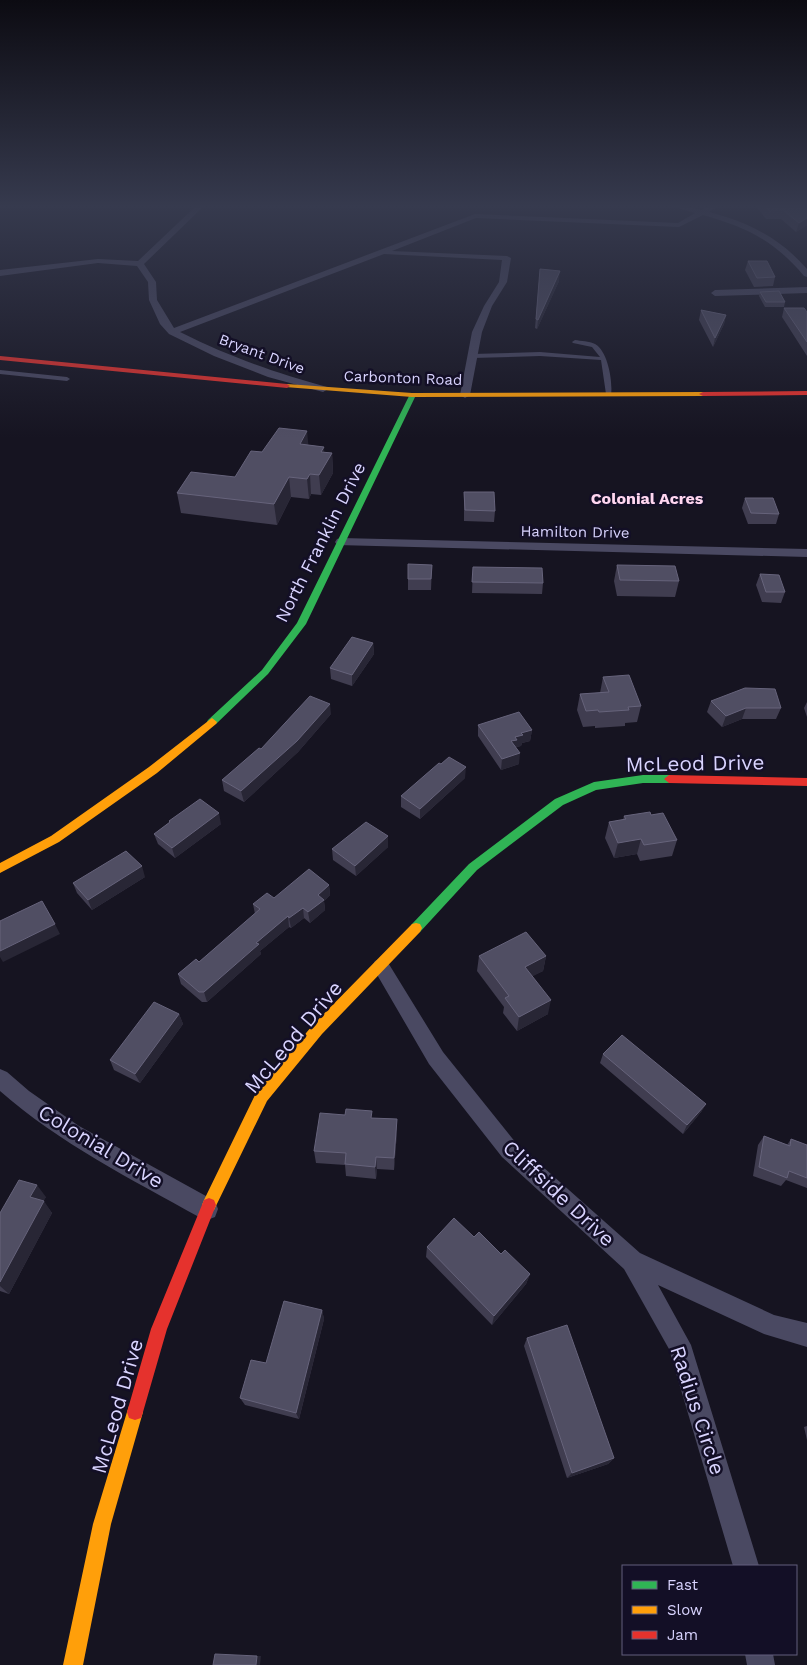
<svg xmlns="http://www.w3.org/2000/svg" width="807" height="1665" viewBox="0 0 807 1665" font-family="'Work Sans',sans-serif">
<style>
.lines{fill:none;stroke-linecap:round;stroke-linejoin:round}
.lane{fill:#4a4962;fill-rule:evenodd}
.street{fill:#4a4962;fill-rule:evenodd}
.fast{fill:#30b455;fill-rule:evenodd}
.slow{fill:#ff9f0a;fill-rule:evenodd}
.jam{fill:#e5322d;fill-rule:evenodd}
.wall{fill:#403d50}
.shaded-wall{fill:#282635}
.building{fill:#504e63;stroke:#66637b}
.labels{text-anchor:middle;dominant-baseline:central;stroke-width:5;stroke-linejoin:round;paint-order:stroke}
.far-street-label{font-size:15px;fill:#d9d4ff;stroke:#130f26}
.far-neighbourhood-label{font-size:16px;font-weight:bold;fill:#ffd6f0;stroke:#130f26}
.street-label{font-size:18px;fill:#d9d4ff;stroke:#130f26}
.near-street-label{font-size:21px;fill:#d9d4ff;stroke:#130f26}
</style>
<rect width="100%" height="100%" fill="#161421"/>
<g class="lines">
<path class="lane" d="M575,340C581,341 589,341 595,344C608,351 613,382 611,395L606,394L601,360L540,356L472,358L469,356L472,354L540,352L600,357L592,347L573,343L572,342Z
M0,370L67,377L70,379L67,381L0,374Z"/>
<path class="street" d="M197,205H205L144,264L156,282L157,300L174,328L475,214L678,223L695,213L667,205H680L701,210L711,205H720L709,212C748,222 780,238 807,269V277L804,276C775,241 746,227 703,215L679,227L476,218L392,251L507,256L511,258L507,282L492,306L482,332L470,395L465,398L460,395L472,332L484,306L499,282L502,260L384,254L180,332C230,357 273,372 327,387L328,389L323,392L268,377L214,356L169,334L160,324L149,300L148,282L137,266L98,263L0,276V270L98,259L138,261Z
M807,287V293L715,296L711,293L715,290Z
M341,538L807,549V557L337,545L335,542L337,539Z
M381,958L387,961L443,1052L516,1143L640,1253L774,1315L807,1323V1347L764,1334L658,1285L691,1345L759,1566H733L669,1349L624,1269L502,1157L429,1064L372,966L375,961Z
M0,1069L7,1072L29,1091L79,1126L215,1201L218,1209L215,1217L207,1220L199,1217C131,1179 59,1143 0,1091Z
M745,1654H773L775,1665H747Z"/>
<path class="fast" d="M410,394L416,395L306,624L268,674L216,724H208L207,722L208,720L262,670L297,623Z
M643,775H669L674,779L669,783H643L596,790L563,805L477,870L420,932L416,933L412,932L410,928L412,924L469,864L555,799L594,782Z"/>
<path class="slow" d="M287,384L412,393L703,392L707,394L703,396L412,397L285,387V385Z
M212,718L217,722L216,724L157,773L59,842L0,873V863L51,836L149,767Z
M416,923L420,924L422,928L420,932L322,1034L267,1101L214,1210L209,1212L204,1210L202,1205L204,1200L257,1091L312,1026L412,924Z
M135,1404L141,1406L143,1412L111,1524L83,1665H63L93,1524L127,1412L129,1406Z"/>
<path class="jam" d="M0,356L287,384L290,386L287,388L0,360Z
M807,391V395L703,396L699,394L703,392Z
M669,775L807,778V786L669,783L664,779Z
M209,1198L214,1200L216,1205L167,1329L143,1412L141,1418L135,1420L129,1418L127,1412L151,1329L204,1200Z"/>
</g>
<path class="wall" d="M755,205H807V225L796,232L781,219H766Z
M748,261L775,277L773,286L754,287L745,270Z
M540,269L559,281L537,329L535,328Z
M760,292L785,302L784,307H765L759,296Z
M784,308L807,312V356L782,317Z
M701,310L726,315L724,324L713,347L699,320Z
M309,445L324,447V452L332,453L333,473L321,495L311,494L309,499L291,497L277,525L181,513L177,493L235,477L262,452Z
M464,492L495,511L494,522L464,521Z
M745,498L779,514L776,524H748L742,508Z
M408,564L432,565L431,590H408Z
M617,565L679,581L675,597L617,596L614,581Z
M473,567L543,583L542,594L472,593Z
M760,574L785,592L781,603L762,602L756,585Z
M373,643L374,654L352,686L331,679L330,668Z
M603,677L641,706L637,722L625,723V726L595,728V726L583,727L577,710L580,694L600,693Z
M711,701L781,708L776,719H742L722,727L707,712Z
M807,702V717L804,708Z
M331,714L298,752L244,802L224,791L222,780L261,749Z
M478,725L532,730L530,741L522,743L521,746L516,747L519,764L501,770L478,736Z
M465,778L420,819L401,807V796Z
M651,815L677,840L672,856L640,861L637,854L614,858L605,838L609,822L623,820L624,816Z
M169,821L221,824L175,858L158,844L154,834L169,823Z
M388,847L356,876L333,860L332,849Z
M145,877L92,910L77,893L73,883Z
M329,885L330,895L324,901L325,910L310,923L304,918L291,928L289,927L260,951L261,954L207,1002H202L181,984L178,974L199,962L255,914L253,904Z
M479,956H546L543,971L532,976L548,1014L517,1031L503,1013L504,1007L477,971Z
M179,1014L183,1024L140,1083L114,1070L110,1060Z
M603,1054L706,1104L701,1112L683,1134L600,1063Z
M372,1118L397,1119V1132L394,1170L377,1169L376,1179L346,1176L345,1165L316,1163L314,1151Z
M764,1136L787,1145L791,1139L807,1145V1188L786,1180L781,1186L753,1176L758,1145Z
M46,1197L43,1201L52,1213L9,1294L0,1291V1213Z
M474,1237L501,1254L530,1274L526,1284L492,1325L426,1257L427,1247Z
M322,1310L324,1319L299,1419L245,1405L240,1398L266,1363Z
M527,1338L614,1458L608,1464L567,1478L524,1346Z
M807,1426V1440L804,1427Z"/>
<path class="shaded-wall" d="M807,218V225L796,232L799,223Z
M560,271L559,281L537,329L538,320Z
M726,315L724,324L713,347L715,338Z
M307,431L309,451L300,444Z
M324,447L325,465L332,453L333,473L321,495L319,475L321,452Z
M310,474L311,494L309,499L307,479Z
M289,477L291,497L277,525L274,504Z
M373,643L374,654L352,686V675Z
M330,704L331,714L298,752L244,802L241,791Z
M746,708L742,719L722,727L726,716Z
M532,730L530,741L522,743L521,746L516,747L511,741L521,733Z
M520,753L519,764L501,770L502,759Z
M466,767L465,778L420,819V809Z
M219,813L221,824L175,858L172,848Z
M388,836V847L356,876L355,866Z
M641,839L637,854L614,858L618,843Z
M142,866L145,877L92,910L88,900Z
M329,885L330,895L324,901L325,910L310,923L308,912L318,895Z
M303,908L304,918L291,928L289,918Z
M288,916L289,927L260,951L261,954L207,1002L204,992L256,943Z
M55,924L60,934L3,962L0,957V951Z
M546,956L543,971L522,982L525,967Z
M551,1000L548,1014L517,1031L519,1017Z
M179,1014L183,1024L140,1083L135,1074Z
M706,1104L701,1112L683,1134L687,1125Z
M397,1119V1132L394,1170V1158Z
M376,1157L377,1169L376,1179L375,1167Z
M37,1185L46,1197L40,1207L44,1201L52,1213L9,1294L0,1286V1282L30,1197Z
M530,1274L526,1284L492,1325L494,1316Z
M322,1310L324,1319L299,1419L296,1413Z
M614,1458L608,1464L567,1478L572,1473Z
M257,1656H261L260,1665H256Z"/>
<path class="building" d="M764,205H807V218L799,223L783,210L769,211Z
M748,261H767L775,277L757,278Z
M540,269L560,271L538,320L536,319Z
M779,291L785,302H766L760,292Z
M784,308H804L807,312V342Z
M701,310L726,315L715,338Z
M279,428L307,431L300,444L324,447L321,452L332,453L319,475L310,474L307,479L289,477L274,504L177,493L191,472L235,477L251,451L262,452Z
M464,492H494L495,511L465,510Z
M745,498H773L779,514L751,513Z
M408,564L432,565L431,579H408Z
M617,565L675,566L679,581L620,580Z
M473,567L542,568L543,583L472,582Z
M760,574L779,575L785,592H766Z
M352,637L373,643L352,675L330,668Z
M629,675L641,706L628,707L629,710L599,712L598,710L586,711L580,694L609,692L603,677Z
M745,688L775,689L781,708H746L726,716L711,701Z
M310,696L330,704L297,741L241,791L222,780L259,748L261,749Z
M519,712L532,730L521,733L523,735L515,737L517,740L511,741L520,753L502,759L478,725Z
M449,757L466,767L420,809L401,796L439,763L441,764Z
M200,799L219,813L172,848L154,834L170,822L169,821Z
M650,812L651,815L663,813L677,840L644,845L641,839L618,843L609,822L626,819L624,816Z
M366,822L388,836L355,866L332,849Z
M126,851L142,866L88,900L73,883Z
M309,869L329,885L318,895L324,900L308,912L303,908L289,918L288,916L256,943L259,944L204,992H199L178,974L196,959L199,962L260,909L253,904L267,893L274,898Z
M42,901L55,924L0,951V921Z
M526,932L546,956L525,967L551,1000L519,1017L505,998L509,996L479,956Z
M154,1002L179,1014L135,1074L110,1060Z
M622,1035L706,1104L687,1125L603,1054Z
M346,1109L372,1111L371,1118L397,1119L394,1158L376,1157L375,1167L345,1164L346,1153L314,1151L320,1113L345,1115Z
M764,1136L790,1146L791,1139L807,1145V1178L789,1171L787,1178L759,1167Z
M19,1180L37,1185L30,1197L44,1201L0,1282V1213Z
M454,1218L474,1237L479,1232L501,1254L505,1250L530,1274L494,1316L427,1247Z
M284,1301L322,1310L296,1413L240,1398L251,1360L266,1363Z
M567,1325L614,1458L572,1473L527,1338Z
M215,1654L257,1656L256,1665H213Z"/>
<linearGradient id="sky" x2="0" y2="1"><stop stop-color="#0c0b12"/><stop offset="0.47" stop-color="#363a4e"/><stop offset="1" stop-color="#363a4e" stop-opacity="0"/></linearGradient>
<rect width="807" height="438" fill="url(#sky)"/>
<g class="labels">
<g class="far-street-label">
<text transform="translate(262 354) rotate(20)">Bryant Drive</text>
<text transform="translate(403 378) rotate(2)">Carbonton Road</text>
<text transform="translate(575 532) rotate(1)">Hamilton Drive</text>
</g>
<g class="far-neighbourhood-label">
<text x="647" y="498">Colonial Acres</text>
</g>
<g class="street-label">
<text transform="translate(320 542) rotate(-63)">North Franklin Drive</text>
</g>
<g class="near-street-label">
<text transform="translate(695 763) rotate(-1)">McLeod Drive</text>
<text transform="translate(293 1037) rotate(-50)">McLeod Drive</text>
<text transform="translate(101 1146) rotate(31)">Colonial Drive</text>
<text transform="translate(559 1193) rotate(43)">Cliffside Drive</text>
<text transform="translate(117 1406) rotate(-74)">McLeod Drive</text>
<text transform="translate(698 1410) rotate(72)">Radius Circle</text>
</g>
</g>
<rect x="622" y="1565" width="175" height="90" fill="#130f26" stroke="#625e7d"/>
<rect x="632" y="1581" width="25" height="8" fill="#30b455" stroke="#625e7d"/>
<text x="667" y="1590" font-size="15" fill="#d9d4ff">Fast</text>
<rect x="632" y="1606" width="25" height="8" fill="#ff9f0a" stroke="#625e7d"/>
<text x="667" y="1615" font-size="15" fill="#d9d4ff">Slow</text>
<rect x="632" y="1631" width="25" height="8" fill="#e5322d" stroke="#625e7d"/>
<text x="667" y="1640" font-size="15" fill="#d9d4ff">Jam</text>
</svg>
